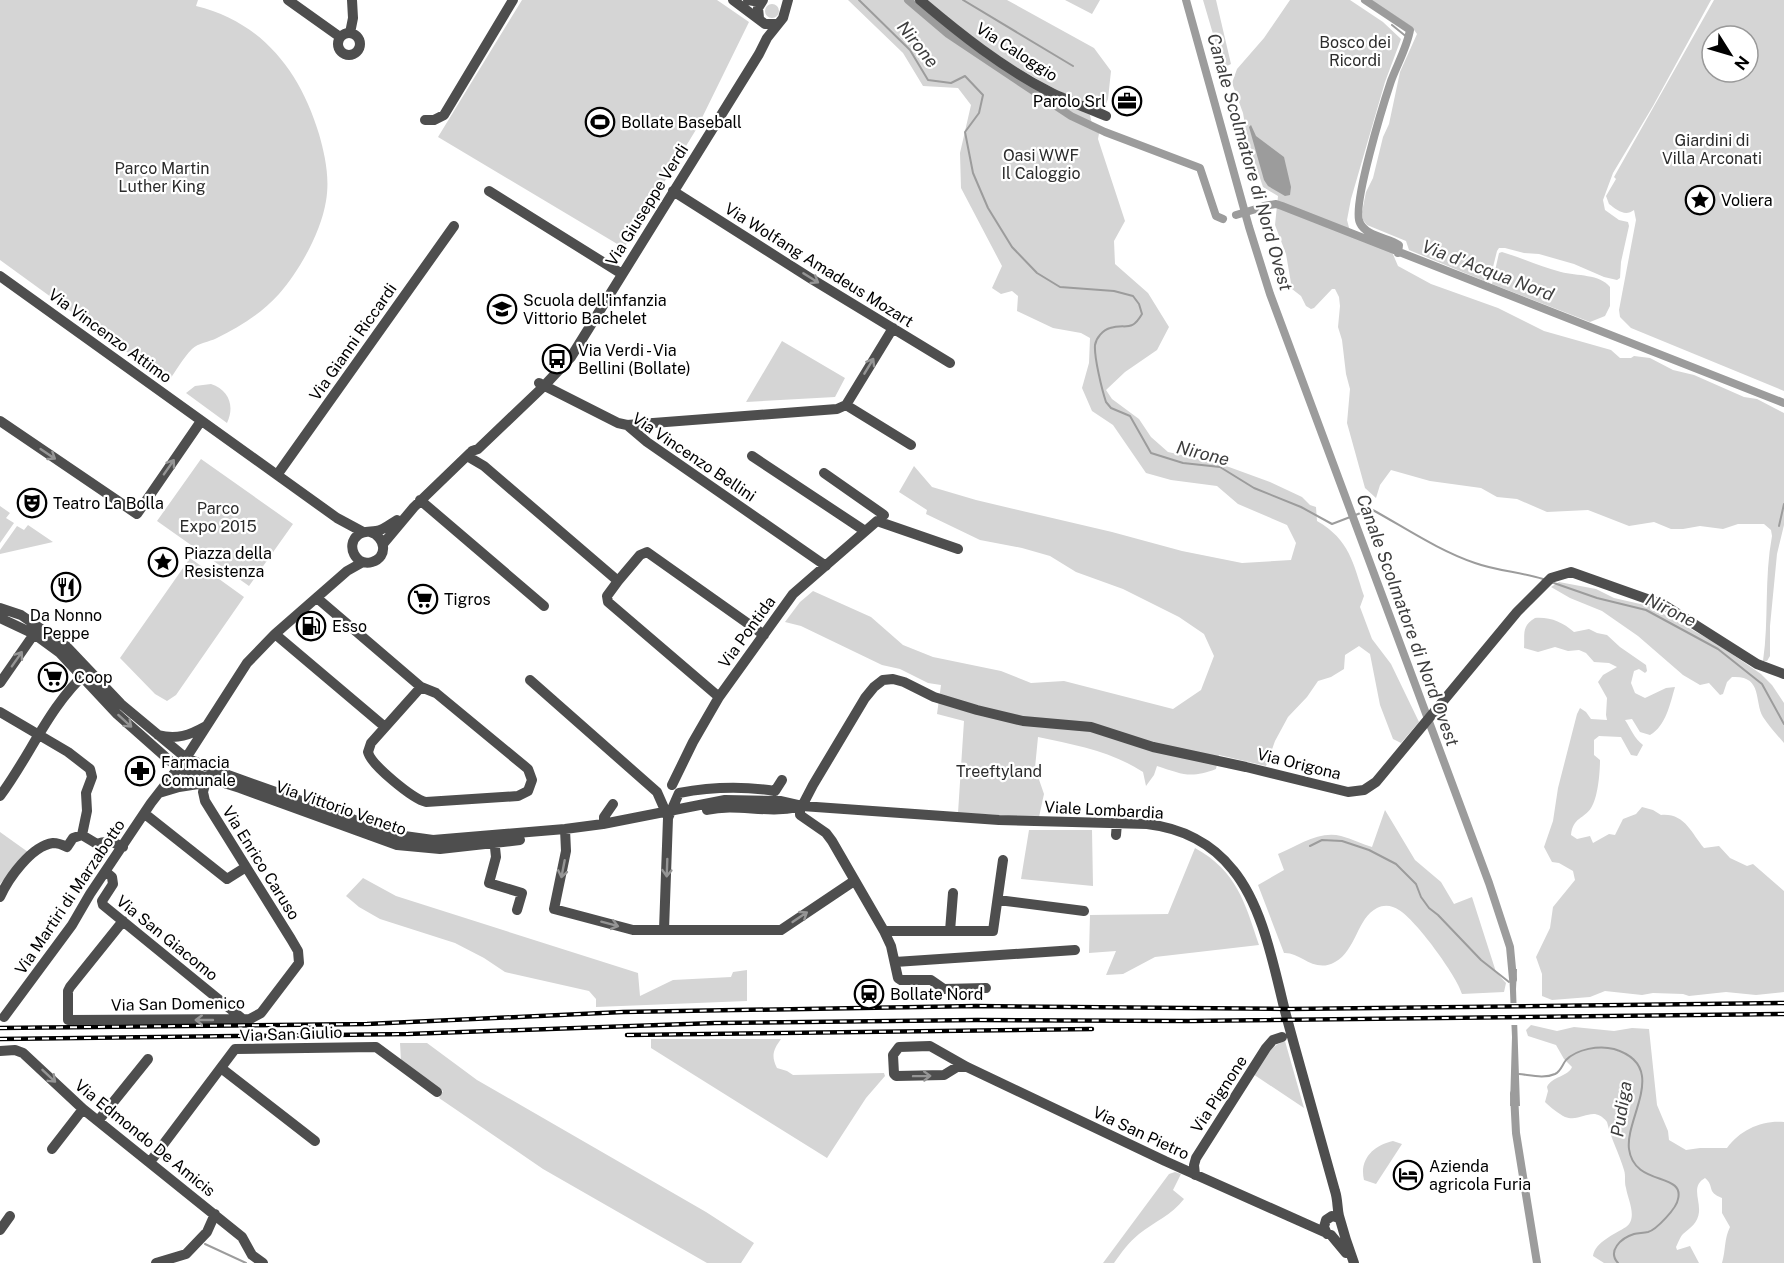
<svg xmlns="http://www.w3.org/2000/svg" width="1784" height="1263" viewBox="0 0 1784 1263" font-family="'Public Sans',sans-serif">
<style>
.green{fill:#d5d5d5;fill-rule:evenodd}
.water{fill:#9c9c9c}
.pier{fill:#fff}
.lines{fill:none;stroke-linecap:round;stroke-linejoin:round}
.stream{stroke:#9c9c9c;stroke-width:2}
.canal{stroke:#9c9c9c;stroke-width:8}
.minor{stroke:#4e4e4e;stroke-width:10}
.rail-casing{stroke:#000;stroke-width:4.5}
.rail{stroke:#fff;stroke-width:2;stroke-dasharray:7;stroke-linecap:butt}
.oneway{stroke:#959595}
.labels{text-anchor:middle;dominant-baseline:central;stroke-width:4.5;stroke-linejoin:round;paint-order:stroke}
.park-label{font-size:16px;fill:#2c2c2c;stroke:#fff}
.street-label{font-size:16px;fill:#000;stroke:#fff}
.poi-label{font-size:16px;fill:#000;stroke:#fff;text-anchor:start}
.water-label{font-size:18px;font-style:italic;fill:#3d3d3d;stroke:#fff}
</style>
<rect width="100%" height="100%" fill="#fff"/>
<path class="green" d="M0,0H198L196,6C262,22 300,71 319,134C325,155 330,178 326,201C321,232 300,270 279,294C262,313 240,327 217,338C209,342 198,343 192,349C183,358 176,371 168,382L0,260Z
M522,0H717L749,22L697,128L624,248L438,137Z
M848,0H913L951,31L1090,115L1092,124L1100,128L1098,139L1125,221L1114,241L1115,264L1148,293L1169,327L1157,350L1125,372L1106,390L1112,399L1139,419L1151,437L1168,452L1218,463L1270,482L1302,497L1310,505L1316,507L1317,521C1350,540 1353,563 1364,596L1360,607L1372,639L1391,664L1419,722L1401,743L1393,739L1380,705L1370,654L1359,646L1345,655L1344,669L1331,677L1318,681L1307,697L1288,717L1275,741L1266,766L1219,755L1216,769C1190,779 1182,774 1157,766L1154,775L1146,786L1143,772C1111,751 1075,745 1038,737L1035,768L1044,794L1039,817L958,813L964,721L937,714L941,685L928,683L900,669L882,665L801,626L785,622L800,602L813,591L871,617L903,645L933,657L1001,671L1031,683L1064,681L1173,709L1201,690L1214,656L1204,634L1179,617L1123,589L1076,572L1050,556L1022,548L980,540L926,514L927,510L899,492L914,466L932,487L976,500L1112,532L1182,551L1242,563L1291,560L1296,543L1287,525L1238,504L1217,486L1171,480L1146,473L1113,425L1092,411L1082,388L1089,363L1090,338L1081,333L1053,328L1017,311L1018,296L1012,291L1001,294L992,288L1002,266L961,188L960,153L971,105L958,88L923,86L903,53Z
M925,0H1007L1094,48L1111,71L1108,99L1103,111C1037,84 979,46 925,0Z
M1065,0H1100L1092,14Z
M1203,0H1216L1231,64L1223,68Z
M1290,0H1350L1383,22L1401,39L1385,82L1351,199L1347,220L1351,235L1392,252L1398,266L1431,284L1498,308L1544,331L1611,350L1620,358H1631L1634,356L1650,358L1673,370L1694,375L1744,397L1757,399L1784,413V525L1777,554L1770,626V656L1767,661H1763C1769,621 1764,578 1772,536L1771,530L1764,524H1738L1723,529L1700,526L1683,529H1671L1654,522L1629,526L1588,510L1547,512L1517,499L1497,497L1481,488L1430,481L1391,470L1380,485L1376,498L1365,488L1347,423L1350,389L1346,374L1342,340L1338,327L1340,306L1339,297L1335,289H1332L1314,308L1311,309L1306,306L1301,296L1292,289L1286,254L1275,225L1278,196L1263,187L1248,142L1243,113L1232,83L1237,69L1264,38Z
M1371,0H1711L1653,106L1613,173L1603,200L1605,210L1619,220L1628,222L1629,226L1621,262L1620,278L1617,280L1604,277L1574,264L1539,254L1524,253L1505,248H1499L1497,251L1489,283L1409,250L1406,241L1367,225L1363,220L1362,212L1366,192L1373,178L1383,137L1389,124L1400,72L1417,34L1412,27Z
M1714,0H1784V391L1631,328L1620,317L1619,310L1636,220L1634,210C1625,217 1617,210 1609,204L1606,196L1616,179L1614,177ZM1712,36H1748V72H1712Z
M765 11a7 7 0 1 1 14 0a7 7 0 1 1-14 0Z
M1502,252C1522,258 1541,267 1561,272C1577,276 1600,274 1610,287V306L1605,316L1590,322L1492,284L1499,253Z
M782,341L845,378L835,397L746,402Z
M211,384C229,390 235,406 227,423L186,393L195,386Z
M201,459L293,524L249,586L157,521Z
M0,506L10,513L6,518L14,523L0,543Z
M28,525L53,542L0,554V550L17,526L24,530Z
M190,558L244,597L176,695L167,701L155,694L120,658Z
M1559,582L1596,589L1614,598L1649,606L1716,643L1761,674L1772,685L1784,703V743C1777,735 1769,726 1763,717C1754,701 1763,675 1732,677L1727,682L1723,694L1720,695L1709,683L1700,685L1683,675L1638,636L1602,611L1570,598L1551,587Z
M1535,618C1551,617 1562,622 1574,632L1589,629L1597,633L1607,635L1620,647L1646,665L1647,671L1645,673L1639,669L1634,671L1631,683L1635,693L1645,698L1666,688L1675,687C1670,704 1666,726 1650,735L1640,732L1632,719L1625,720C1631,729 1634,738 1643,745L1637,756L1631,755L1621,737L1599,736L1594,740V755L1600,760C1600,772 1598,798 1591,808C1584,819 1573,817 1571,835L1577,839L1590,836L1593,843L1609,834L1615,835L1623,819L1636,814L1642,807L1653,810L1661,815C1685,813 1691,833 1704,848L1719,846L1730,858L1747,866L1753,864L1784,891V992L1756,995L1726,992L1689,996L1683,994L1653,993L1642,995L1605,991L1590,997L1552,1000L1542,996V974L1536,957L1550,928L1553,907L1575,880L1573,871L1559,863L1552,862L1544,847L1553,821L1558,788L1577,714L1580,708L1586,712L1591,719L1607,720L1606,715L1607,698L1598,682L1603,675L1617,667L1609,663L1594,662L1586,653L1579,650L1568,651L1555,647L1538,652L1524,648C1525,635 1521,626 1535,618Z
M1385,810L1415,860L1441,882L1454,904L1472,897L1496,972L1506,983L1504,992L1462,994C1457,976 1415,919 1399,910C1393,906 1385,904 1377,908C1357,918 1356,951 1335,962C1314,974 1301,952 1284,953L1258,885L1284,870L1278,854C1297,846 1320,830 1341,836C1352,839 1362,844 1372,847Z
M1029,830H1092L1093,886L1021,879Z
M0,832L28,852L0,884Z
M1195,848C1237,871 1245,903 1259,945L1155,957L1123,974L1106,975L1116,951L1089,953L1090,915L1168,914Z
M363,878L396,896L638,973L640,996L673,980L731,977L733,972L747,970V1001L596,1007V999L589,991L505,972L484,958L455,943L380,919L359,907L346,896Z
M1531,1025L1557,1031L1574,1027L1614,1031L1632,1028L1649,1029L1657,1105L1668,1131L1669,1140L1686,1150L1700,1148H1727C1740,1130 1762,1120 1784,1122V1263H1722C1726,1249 1724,1239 1730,1227L1722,1213V1198C1706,1192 1715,1186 1705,1178C1691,1186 1700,1199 1699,1212C1698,1223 1690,1228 1683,1234C1680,1237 1678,1243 1676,1247L1677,1250L1690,1246L1699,1263H1604L1593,1256C1595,1242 1615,1234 1626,1227C1638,1218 1628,1200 1626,1188C1624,1182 1626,1176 1624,1170C1619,1153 1611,1139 1607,1122C1593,1104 1582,1123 1565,1117C1559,1114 1550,1107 1545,1102L1548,1091L1547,1087C1552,1076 1568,1077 1572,1067L1564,1059L1556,1045L1528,1036L1526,1030Z
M651,1039H781C773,1050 771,1056 777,1068L787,1071L793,1075L884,1073L885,1076L866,1098L827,1158L651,1048Z
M1285,1041L1304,1108L1253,1074C1262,1061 1269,1046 1285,1041Z
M400,1043H427L477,1080L706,1212L754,1243L741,1263H707L543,1169L439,1098L443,1091L401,1061Z
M1393,1141L1402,1144L1376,1184L1364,1180C1359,1159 1374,1145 1393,1141Z
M1175,1172L1181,1174L1173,1190L1184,1199C1172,1215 1154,1222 1139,1234C1129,1242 1121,1253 1114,1263H1103L1169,1174Z"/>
<path class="water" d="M1251,125L1256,136L1284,157L1291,187L1290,195L1285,196L1268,186L1264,180L1249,127Z
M1509,969H1517L1516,989L1520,1106H1510L1512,1037Z"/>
<path class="pier" d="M1508,1003H1519V1025H1508Z"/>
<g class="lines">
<path class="stream" d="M859,0L910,50L928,80L951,83L965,76L983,95L979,113L965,132L973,173L988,208L1012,247L1037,273L1060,287L1114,291L1133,296L1139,304L1142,314C1131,333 1126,323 1110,328C1103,330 1096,338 1095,345C1094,357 1102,390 1106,402L1111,408L1130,416L1151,453L1183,463L1220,467L1254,488L1301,507L1332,524L1371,509C1404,527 1439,551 1475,563C1497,571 1521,572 1543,579
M963,0L1073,66
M1392,25L1408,38
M1779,526L1784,504
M1551,582L1597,598L1646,610L1718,649L1762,684L1784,724
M1310,846L1322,840L1342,841L1369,850L1396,864L1416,884L1421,897L1429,908L1438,915L1481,960L1509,982
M1519,1074C1530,1075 1544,1079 1555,1074C1561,1071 1562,1065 1566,1060C1577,1049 1599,1045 1614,1049C1670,1066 1625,1117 1629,1149C1634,1187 1685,1172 1678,1199C1677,1208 1656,1230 1648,1232C1643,1233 1638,1233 1634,1234C1621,1238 1607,1251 1618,1263
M205,1244L246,1263"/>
<path class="canal" d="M908,0L948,34L1071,116L1105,132L1200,168L1216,216L1223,219
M1186,0L1249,227L1270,294L1489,883L1510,947L1513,979
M1365,0L1410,30C1407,47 1397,65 1391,81C1384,102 1351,208 1360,223C1366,236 1388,238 1399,245L1398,253
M1264,206L1276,204L1282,206L1784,403
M1236,215L1256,209
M1514,1094L1516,1133L1537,1263"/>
<path class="minor" d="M288,0L340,37
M733,0L765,24H777
M748,0L760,2
M920,0C960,34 1003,68 1050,92C1068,101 1087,108 1106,116
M759,18L758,8L763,0
M338 44a11 11 0 1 1 22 0a11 11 0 1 1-22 0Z
M350,33L353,18L352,0
M425,120H434L444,115L513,0
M489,191L622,274
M673,191L810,278L950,363
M0,276L337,518L363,532
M539,383L618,423L627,425L647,442L826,566
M846,405L893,328
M846,405L911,445
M0,421L137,514L201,421
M627,425L837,409L846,405
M472,451L478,449L544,386L571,357L759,54L767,38L783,18L788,0
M467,456L484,466L618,581L607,596L608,602L719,697
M752,456L865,531
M824,473L884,515
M277,475L454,226
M420,500L544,606
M370,532C385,536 389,557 372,562C356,567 345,545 358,535C363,531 370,532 376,531C384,530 390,524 397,520
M383,544L414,507L470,453
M618,581L640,555L647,552L764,635
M317,598L421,687
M0,608L21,615L66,646L121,704L186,758L228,775L397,835L433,840L565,829L603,824L725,800L780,801L802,806L999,820L1147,824C1181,828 1212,843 1233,870C1264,908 1274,969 1286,1015C1302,1074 1319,1133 1335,1191C1338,1200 1337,1208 1339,1216C1343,1231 1348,1247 1354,1263
M0,618L34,634L60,653L117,714L170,761L183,770L240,788L397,845L440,849L520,840
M275,634L385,727
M530,680L657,792L668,817
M0,683L34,634
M421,687L436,693L528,769L532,780L528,791L518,796L426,802C413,799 371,765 368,752L371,743Z
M0,712L68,752L90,769L92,777L86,793L87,811L82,835L73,838L67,847C63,845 57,843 53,843C31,846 8,879 0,897
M158,735C177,740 190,735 206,726
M672,785L693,742L719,697L793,594L877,521L958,549
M159,793L179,787L211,782
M0,796C30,756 49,706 87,672
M707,810C737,803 766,814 798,807
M145,814L227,879L246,867
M604,824V817L613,804
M565,829L566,851L554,909L633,930H781L854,881
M82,835L97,844C107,840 114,842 123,847
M1116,835L1117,823
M494,838L496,857L489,883L522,893L517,910
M106,872L112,877L113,884L102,901L103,905L244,1020
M998,900L1084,911
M123,921L70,987L68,991V1020L250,1019L261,1013L299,963L298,951L291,939L205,801L203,792L207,777
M664,930L668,818L679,793C711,787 742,786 775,791L782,780
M884,931H993L1003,860
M950,931L953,893
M895,962L1075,950
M986,988L944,989L931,980H901L898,978L891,946L884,931L832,841L826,833L800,815V810L813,785L865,698L874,687L883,680L893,679L904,682L934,697L977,710L1023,721L1091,727L1153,747L1246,767L1348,792L1364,790L1376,782L1517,612L1551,578L1571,572L1664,605L1757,664L1784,674
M4,1017L72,925L90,894L151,803L186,758L247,663L275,634L347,571L363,562
M0,1051L15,1050L23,1053L83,1109L242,1237L252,1255L263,1263
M967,1067H957L944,1075L896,1076L894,1074L893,1055L899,1047L930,1046L967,1067L1165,1161L1331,1235L1346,1253
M221,1068L315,1141
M98,1121L148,1059
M52,1149L83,1109
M150,1162L235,1049L376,1047L437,1092
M1195,1175L1194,1165L1196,1158L1266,1048L1273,1040L1282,1037
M0,1230L10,1216
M1327,1234L1324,1227L1326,1220L1332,1216L1339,1218
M156,1263L186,1254L207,1232L215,1214"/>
<g class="rail-casing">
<path id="rail" d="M0,1028L367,1024L623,1012L976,1006L1291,1009L1784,1003
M627,1035L1092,1029
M0,1039L408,1034L715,1023L977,1020L1188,1021L1784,1014"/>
</g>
<use href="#rail" class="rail"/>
</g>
<defs><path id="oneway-shaft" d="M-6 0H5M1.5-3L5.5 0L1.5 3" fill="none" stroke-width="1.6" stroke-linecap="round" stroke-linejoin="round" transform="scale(1.5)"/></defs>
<g class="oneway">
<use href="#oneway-shaft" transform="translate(811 278) rotate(32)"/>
<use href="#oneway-shaft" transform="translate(869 366) rotate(-59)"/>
<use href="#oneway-shaft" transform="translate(48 454) rotate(34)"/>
<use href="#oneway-shaft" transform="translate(169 467) rotate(-55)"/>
<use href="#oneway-shaft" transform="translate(17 659) rotate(-55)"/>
<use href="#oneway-shaft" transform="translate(125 721) rotate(42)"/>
<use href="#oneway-shaft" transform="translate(667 868) rotate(92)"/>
<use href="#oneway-shaft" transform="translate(563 869) rotate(101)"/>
<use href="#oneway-shaft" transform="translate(800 917) rotate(-34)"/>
<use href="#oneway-shaft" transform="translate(610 924) rotate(15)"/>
<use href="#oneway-shaft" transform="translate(204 1020) rotate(180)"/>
<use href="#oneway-shaft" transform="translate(49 1076) rotate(43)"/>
<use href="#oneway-shaft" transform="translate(922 1076) rotate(-1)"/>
</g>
<defs>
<g id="office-ring" transform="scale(1.5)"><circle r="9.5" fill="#fff" stroke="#000" stroke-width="1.5"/><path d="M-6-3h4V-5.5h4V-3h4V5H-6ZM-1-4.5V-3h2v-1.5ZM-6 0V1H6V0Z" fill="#000"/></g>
<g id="stadium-ring" transform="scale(1.5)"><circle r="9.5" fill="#fff" stroke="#000" stroke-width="1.5"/><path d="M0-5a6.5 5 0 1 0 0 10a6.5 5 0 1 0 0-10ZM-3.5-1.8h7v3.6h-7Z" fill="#000"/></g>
<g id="sight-ring" transform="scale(1.5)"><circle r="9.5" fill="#fff" stroke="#000" stroke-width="1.5"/><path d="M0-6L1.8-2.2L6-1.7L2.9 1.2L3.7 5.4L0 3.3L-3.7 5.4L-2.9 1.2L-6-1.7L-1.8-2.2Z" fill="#000"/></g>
<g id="school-ring" transform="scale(1.5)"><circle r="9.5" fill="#fff" stroke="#000" stroke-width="1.5"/><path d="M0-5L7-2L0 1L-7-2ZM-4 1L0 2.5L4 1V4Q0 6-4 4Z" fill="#000"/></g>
<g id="bus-ring" transform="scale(1.5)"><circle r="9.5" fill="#fff" stroke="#000" stroke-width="1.5"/><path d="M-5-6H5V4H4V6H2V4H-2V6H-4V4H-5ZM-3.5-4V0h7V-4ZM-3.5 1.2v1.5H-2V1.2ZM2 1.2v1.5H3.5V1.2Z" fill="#000"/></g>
<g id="theatre-ring" transform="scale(1.5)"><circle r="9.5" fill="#fff" stroke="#000" stroke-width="1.5"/><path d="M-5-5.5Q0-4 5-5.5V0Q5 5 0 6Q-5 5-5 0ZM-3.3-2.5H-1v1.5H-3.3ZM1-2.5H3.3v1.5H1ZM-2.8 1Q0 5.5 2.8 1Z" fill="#000"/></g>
<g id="restaurant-ring" transform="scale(1.5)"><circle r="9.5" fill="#fff" stroke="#000" stroke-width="1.5"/><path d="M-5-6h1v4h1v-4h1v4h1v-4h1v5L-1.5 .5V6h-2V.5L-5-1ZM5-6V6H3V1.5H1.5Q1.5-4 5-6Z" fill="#000"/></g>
<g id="supermarket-ring" transform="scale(1.5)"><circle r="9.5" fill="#fff" stroke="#000" stroke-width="1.5"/><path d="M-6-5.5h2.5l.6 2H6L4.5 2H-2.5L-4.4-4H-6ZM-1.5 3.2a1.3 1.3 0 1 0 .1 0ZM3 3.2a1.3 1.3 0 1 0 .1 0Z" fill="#000"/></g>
<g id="fuel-ring" transform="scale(1.5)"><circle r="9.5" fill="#fff" stroke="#000" stroke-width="1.5"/><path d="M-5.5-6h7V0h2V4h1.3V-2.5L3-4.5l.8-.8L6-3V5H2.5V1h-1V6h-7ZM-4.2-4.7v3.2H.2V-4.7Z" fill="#000"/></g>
<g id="pharmacy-ring" transform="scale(1.5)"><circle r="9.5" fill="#fff" stroke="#000" stroke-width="1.5"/><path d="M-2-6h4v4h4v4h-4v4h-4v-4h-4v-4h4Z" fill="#000"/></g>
<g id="station-ring" transform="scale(1.5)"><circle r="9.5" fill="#fff" stroke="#000" stroke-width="1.5"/><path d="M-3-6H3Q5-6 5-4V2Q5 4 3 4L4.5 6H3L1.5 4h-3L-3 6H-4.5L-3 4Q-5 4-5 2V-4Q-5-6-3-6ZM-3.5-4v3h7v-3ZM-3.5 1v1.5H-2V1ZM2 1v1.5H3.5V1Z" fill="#000"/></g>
<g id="hotel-ring" transform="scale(1.5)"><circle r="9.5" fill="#fff" stroke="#000" stroke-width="1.5"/><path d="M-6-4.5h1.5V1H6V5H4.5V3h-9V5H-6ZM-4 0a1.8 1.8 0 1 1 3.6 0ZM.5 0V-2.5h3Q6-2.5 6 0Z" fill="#000"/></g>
</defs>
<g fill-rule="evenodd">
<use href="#office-ring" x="1127" y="101"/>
<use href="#stadium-ring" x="600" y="122"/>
<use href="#sight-ring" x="1700" y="200"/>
<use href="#school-ring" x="502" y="309"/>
<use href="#bus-ring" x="557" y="359"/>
<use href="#theatre-ring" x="32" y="503"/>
<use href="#sight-ring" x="163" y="562"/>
<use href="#restaurant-ring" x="66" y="587"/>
<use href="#supermarket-ring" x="423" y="599"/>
<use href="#fuel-ring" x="311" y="626"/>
<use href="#supermarket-ring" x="53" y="677"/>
<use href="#pharmacy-ring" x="140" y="771"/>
<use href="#station-ring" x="869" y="994"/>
<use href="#hotel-ring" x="1408" y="1175"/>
</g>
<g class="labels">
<g class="park-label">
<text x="1355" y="42">Bosco dei<tspan x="1355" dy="18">Ricordi</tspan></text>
<text x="1712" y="140">Giardini di<tspan x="1712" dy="18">Villa Arconati</tspan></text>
<text x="1041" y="155">Oasi WWF<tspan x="1041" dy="18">Il Caloggio</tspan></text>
<text x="162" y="168">Parco Martin<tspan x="162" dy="18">Luther King</tspan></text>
<text x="218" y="508">Parco<tspan x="218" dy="18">Expo 2015</tspan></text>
<text x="999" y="771">Treeftyland</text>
</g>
<g class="street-label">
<text transform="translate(1017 52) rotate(33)">Via Caloggio</text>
<text transform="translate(647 205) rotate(-58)">Via Giuseppe Verdi</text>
<text transform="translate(819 265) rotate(32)">Via Wolfang Amadeus Mozart</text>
<text transform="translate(110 336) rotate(36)">Via Vincenzo Attimo</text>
<text transform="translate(353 342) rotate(-55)">Via Gianni Riccardi</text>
<text transform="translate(694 457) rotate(34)">Via Vincenzo Bellini</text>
<text transform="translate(747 632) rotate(-54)">Via Pontida</text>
<text transform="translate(1299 764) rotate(14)">Via Origona</text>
<text transform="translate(341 808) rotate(19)">Via Vittorio Veneto</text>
<text transform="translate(1104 810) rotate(3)">Viale Lombardia</text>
<text transform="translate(261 863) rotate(58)">Via Enrico Caruso</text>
<text transform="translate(70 897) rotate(-56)">Via Martiri di Marzabotto</text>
<text transform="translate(167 938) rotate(39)">Via San Giacomo</text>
<text transform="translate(178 1004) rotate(-1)">Via San Domenico</text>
<text transform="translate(291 1034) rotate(-2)">Via San Giulio</text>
<text transform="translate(1219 1094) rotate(-57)">Via Pignone</text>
<text transform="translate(1141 1133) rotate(25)">Via San Pietro</text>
<text transform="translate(145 1138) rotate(39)">Via Edmondo De Amicis</text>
</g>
<g class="poi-label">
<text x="1106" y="101" text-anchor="end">Parolo Srl</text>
<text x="621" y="122">Bollate Baseball</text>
<text x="1721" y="200">Voliera</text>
<text x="523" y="300">Scuola dell'infanzia<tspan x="523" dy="18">Vittorio Bachelet</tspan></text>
<text x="578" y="350">Via Verdi - Via<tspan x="578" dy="18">Bellini (Bollate)</tspan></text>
<text x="53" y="503">Teatro La Bolla</text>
<text x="184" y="553">Piazza della<tspan x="184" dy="18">Resistenza</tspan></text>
<text x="444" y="599">Tigros</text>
<text x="66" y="615" text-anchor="middle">Da Nonno<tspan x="66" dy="18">Peppe</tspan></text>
<text x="332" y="626">Esso</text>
<text x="74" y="677">Coop</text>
<text x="161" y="762">Farmacia<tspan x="161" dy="18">Comunale</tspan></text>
<text x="890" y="994">Bollate Nord</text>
<text x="1429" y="1166">Azienda<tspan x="1429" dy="18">agricola Furia</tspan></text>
</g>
<g class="water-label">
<text transform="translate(918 44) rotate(51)">Nirone</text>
<text transform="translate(1250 162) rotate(74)">Canale Scolmatore di Nord Ovest</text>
<text transform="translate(1488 270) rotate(21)">Via d'Acqua Nord</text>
<text transform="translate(1203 453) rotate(14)">Nirone</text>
<text transform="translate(1671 610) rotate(26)">Nirone</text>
<text transform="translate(1408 620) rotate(70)">Canale Scolmatore di Nord Ovest</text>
<text transform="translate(1621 1109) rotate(-81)">Pudiga</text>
</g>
</g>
<g transform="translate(1730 54) rotate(127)"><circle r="28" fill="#ffffff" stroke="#999999" stroke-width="1.5"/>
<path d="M0-4.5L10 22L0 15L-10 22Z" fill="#000000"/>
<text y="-9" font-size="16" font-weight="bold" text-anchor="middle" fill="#000000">N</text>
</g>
</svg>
